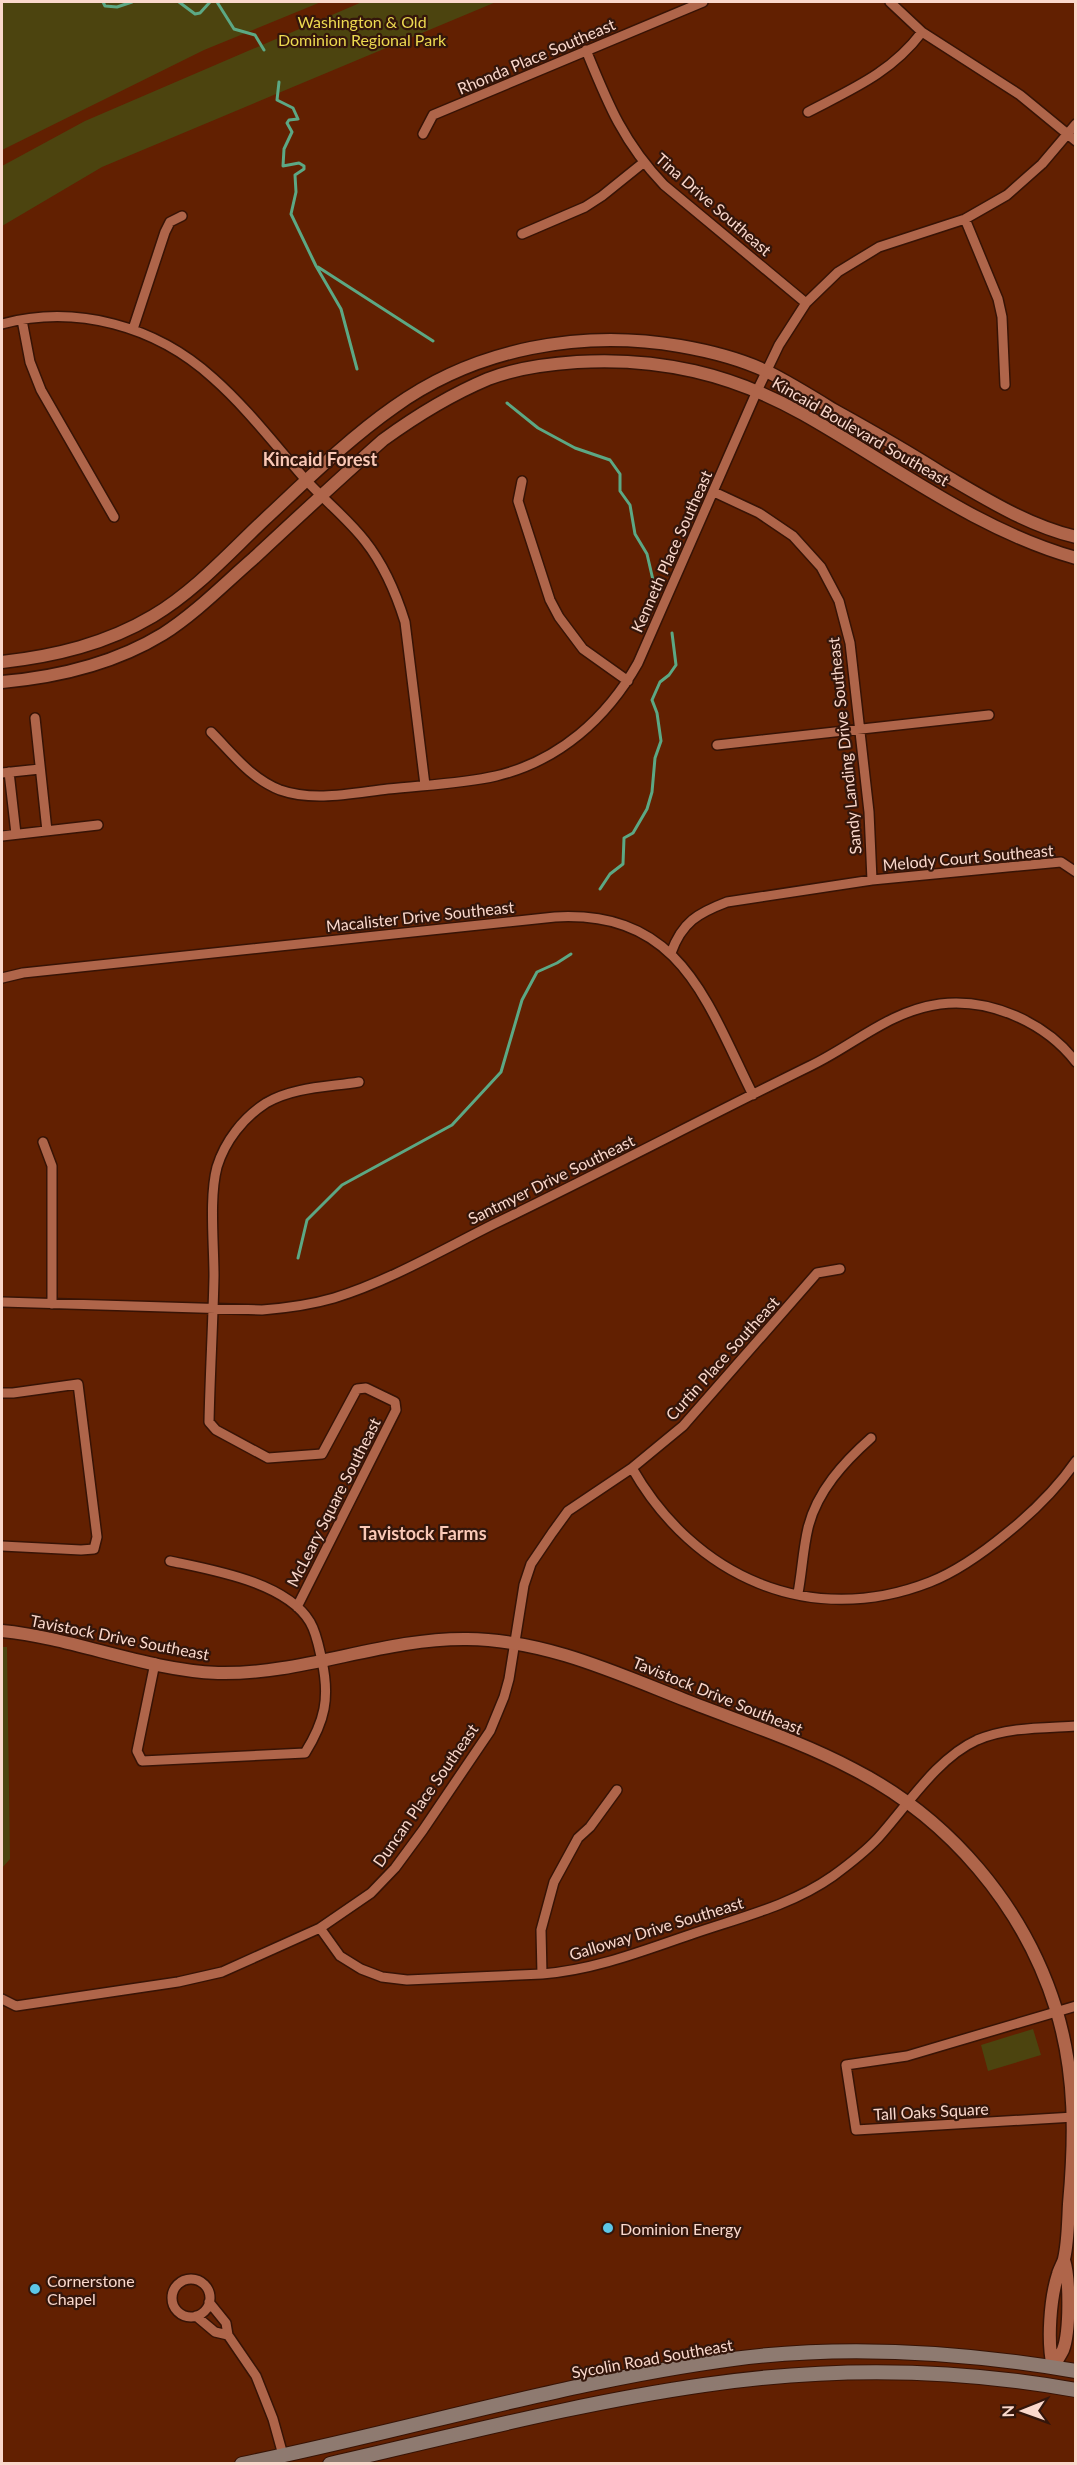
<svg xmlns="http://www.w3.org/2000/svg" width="1077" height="2465" viewBox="0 0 1077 2465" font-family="Lato,sans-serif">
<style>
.green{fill:#4c440f}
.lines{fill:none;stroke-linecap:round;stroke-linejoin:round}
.stream{stroke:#5ca884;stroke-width:3}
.minor-casing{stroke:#371305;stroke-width:12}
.tertiary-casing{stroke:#371305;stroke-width:15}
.secondary-casing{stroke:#371305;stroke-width:16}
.minor{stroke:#af654a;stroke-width:9}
.tertiary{stroke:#af654a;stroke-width:12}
.secondary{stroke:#8e7a70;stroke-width:14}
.poi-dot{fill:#5dc7e8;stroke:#34160b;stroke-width:2}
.labels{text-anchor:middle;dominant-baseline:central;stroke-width:4.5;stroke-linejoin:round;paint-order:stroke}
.park-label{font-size:16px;fill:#ecd950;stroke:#34160b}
.street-label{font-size:16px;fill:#fad8cc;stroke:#34160b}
.poi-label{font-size:16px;fill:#fad8cc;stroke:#34160b;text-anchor:start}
.neighbourhood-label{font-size:18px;font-weight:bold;fill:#fac8b6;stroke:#34160b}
</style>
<rect width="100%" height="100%" fill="#622001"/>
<path class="green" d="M2,2H321L204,50L2,150Z
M362,2H496L102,167L2,226V166L85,121Z
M2,1647H7L10,1859L2,1868Z
M1033,2029L1041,2055L988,2071L981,2045Z"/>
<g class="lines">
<path class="stream" d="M103,2L105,6L117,7L132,2
M179,2L195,14L200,13L210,2
M217,2L234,29L255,35L264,50
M279,82L277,100L293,108L298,119L289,120L287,123L292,132L284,149L283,166L299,163L304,166V169L295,175L296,192L291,214L316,266L341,309L357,369
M318,267L433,341
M507,403L538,428L575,448L610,460L620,474V491L630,505L635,534L647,554L653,580
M600,889L610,874L623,864L624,838L633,833L647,809L652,792L655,758L661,741L657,713L652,700L660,682L669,675L676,665L672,633
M298,1258L307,1220L342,1185L452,1125L501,1072L522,1000L537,972L557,963L571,954"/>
<g class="minor-casing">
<path id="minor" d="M890,2L922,32L1020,95L1076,141
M586,50C608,104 623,142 664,185L806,303
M808,112C852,89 891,73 922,32
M423,134L433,115L703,2
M965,219L998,299L1002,317L1005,385
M522,234L585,207L602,196L643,163
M22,320L30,362L41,390L114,517
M2,324C76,304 156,326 213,378C247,408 275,445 305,479C324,500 347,518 365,541C384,565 396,593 405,622L425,785
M133,329L165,232L170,222L182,216
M522,481L518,501L550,600L559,617L583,649L628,681
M714,492L759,513L793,536L821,567L839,601L850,643L869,812L872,880
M35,718L47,831
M211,732C233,754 250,778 280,790C314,802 353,793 388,789C424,785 461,784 496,776C559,761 607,718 638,663L757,391L779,345L806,303L838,272L879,247L965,219L1007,195L1042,164L1076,124
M717,745L989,715
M9,772L16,834
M2,773L40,769
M2,836L98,825
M671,953C682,922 698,913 727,902L872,880L1061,862L1076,872
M2,978L23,973L555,917C681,910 706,1001 753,1095
M43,1142L52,1166V1304
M2,1302L262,1310C287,1308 310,1305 334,1298C389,1281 442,1250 494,1224C600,1173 704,1118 810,1066C854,1045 889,1011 940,1004C990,998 1045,1022 1076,1062
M2,1393H13L78,1384L97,1537L94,1549L81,1550L2,1546
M632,1468C694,1577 810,1629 930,1582C958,1571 984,1552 1007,1533C1033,1512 1056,1490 1076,1461
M798,1593C802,1572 803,1549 808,1528C817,1491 844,1462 871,1438
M297,1607L396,1410L395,1402L366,1388L357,1389L322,1454L268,1458L216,1430L209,1422C210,1373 213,1325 214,1276C214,1244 209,1197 217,1167C225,1141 243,1118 266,1103C293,1087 328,1087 359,1082
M155,1663L137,1751L142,1761L305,1753C325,1721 330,1698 322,1661C319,1648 317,1634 310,1622C286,1582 212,1570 170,1561
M320,1928L340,1956L361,1969L382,1977L407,1980L542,1974C595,1970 645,1950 695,1933C742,1917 792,1905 833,1876C848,1865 865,1852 878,1838C907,1806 937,1758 977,1740C1008,1727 1043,1728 1076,1726
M542,1974L541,1930L554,1882L578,1838L590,1827L617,1790
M2,1999L16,2006L178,1982L222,1972L320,1928L371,1893L395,1868L423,1830L490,1731L504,1697L509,1679L524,1585L531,1564L552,1533L568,1511L632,1468L683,1426L817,1273L840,1269
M1074,2117L856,2130L846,2065L907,2056L1076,2006
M172 2298a19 19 0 1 1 38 0a19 19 0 1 1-38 0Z
M209,2302L226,2323L228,2335L256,2376L273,2419L283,2455
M196,2316L215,2332L228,2335"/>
</g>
<g class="tertiary-casing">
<path id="tertiary" d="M2,662C55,656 106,644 153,616C195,591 229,553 264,520C306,481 347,440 394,407C476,348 582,329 680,346C709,351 741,359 768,372C790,383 811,396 832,409C870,430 907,451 943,474C986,499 1027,525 1076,537
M2,682C58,677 114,664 163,634C196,613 224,584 254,558C297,518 339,479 383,440C416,416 450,395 488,379C516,368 547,364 577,362C659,357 732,374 803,414C892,464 976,530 1076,558
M2,1631C74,1638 145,1670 218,1673C303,1675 382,1638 467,1639C545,1640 614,1672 685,1700C741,1722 800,1741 853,1769C949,1818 1024,1906 1056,2009C1076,2074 1075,2138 1069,2204C1068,2222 1068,2242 1064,2259C1063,2263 1059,2270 1058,2274C1050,2299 1047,2342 1053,2367
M1053,2367C1056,2362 1060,2356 1063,2350C1070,2332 1070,2279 1064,2260"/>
</g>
<g class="secondary-casing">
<path id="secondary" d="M242,2464C406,2431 567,2381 733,2359C846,2344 964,2352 1076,2371
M330,2464C454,2436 578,2403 704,2385C826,2367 954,2368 1076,2390"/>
</g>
<use href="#minor" class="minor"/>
<use href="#tertiary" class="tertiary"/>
<use href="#secondary" class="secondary"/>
</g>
<g class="poi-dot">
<circle cx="608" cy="2228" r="6"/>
<circle cx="35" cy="2289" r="6"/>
</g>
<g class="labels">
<g class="park-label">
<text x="362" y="21">Washington &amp; Old<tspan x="362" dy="18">Dominion Regional Park</tspan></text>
</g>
<g class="street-label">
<text transform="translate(536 56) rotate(-23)">Rhonda Place Southeast</text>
<text transform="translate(714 204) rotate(41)">Tina Drive Southeast</text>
<text transform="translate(861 431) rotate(30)">Kincaid Boulevard Southeast</text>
<text transform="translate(671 551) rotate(-66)">Kenneth Place Southeast</text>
<text transform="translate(844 746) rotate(-96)">Sandy Landing Drive Southeast</text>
<text transform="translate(968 857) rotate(-5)">Melody Court Southeast</text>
<text transform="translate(420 916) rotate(-6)">Macalister Drive Southeast</text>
<text transform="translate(551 1179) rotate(-26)">Santmyer Drive Southeast</text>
<text transform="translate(722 1358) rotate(-48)">Curtin Place Southeast</text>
<text transform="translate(333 1502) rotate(-63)">McLeary Square Southeast</text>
<text transform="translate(120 1637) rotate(11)">Tavistock Drive Southeast</text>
<text transform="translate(718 1695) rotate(22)">Tavistock Drive Southeast</text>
<text transform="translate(425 1795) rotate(-55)">Duncan Place Southeast</text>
<text transform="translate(656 1928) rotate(-17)">Galloway Drive Southeast</text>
<text transform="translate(931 2111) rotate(-3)">Tall Oaks Square</text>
<text transform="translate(652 2358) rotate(-10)">Sycolin Road Southeast</text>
</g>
<g class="poi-label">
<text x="620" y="2228">Dominion Energy</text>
<text x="47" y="2280">Cornerstone<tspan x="47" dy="18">Chapel</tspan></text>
</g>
<g class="neighbourhood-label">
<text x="320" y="459">Kincaid Forest</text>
<text x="423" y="1533">Tavistock Farms</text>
</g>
</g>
<rect width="1077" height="2465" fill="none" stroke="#fad8cc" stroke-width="6"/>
<g transform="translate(1023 2411) rotate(269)" stroke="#34160b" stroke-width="4.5" paint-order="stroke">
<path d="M0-4.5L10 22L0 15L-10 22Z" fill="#fad8cc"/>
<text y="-9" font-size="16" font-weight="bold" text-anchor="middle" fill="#fad8cc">N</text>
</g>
</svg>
